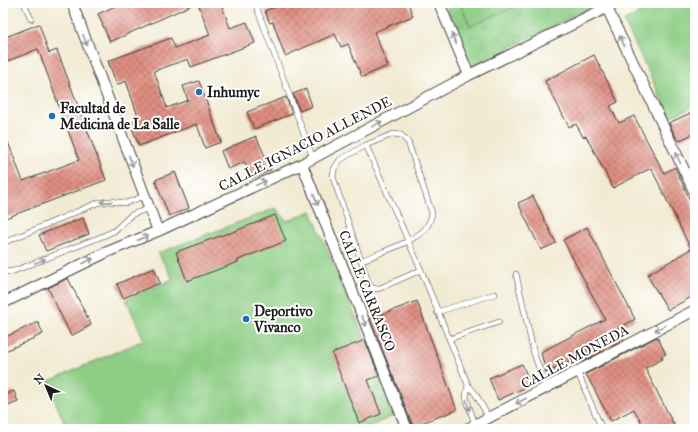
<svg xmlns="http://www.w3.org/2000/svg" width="698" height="432" viewBox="0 0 698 432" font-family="'IM FELL Great Primer',serif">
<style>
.grass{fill:url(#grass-tufts);stroke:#547450}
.pitch{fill:#8dcd84;stroke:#547450}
.building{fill:url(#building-cross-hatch)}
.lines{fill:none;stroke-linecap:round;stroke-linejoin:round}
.service-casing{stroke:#3c3b38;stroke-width:6}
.minor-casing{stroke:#3c3b38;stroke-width:12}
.service{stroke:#fff;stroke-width:5}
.minor{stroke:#fff;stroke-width:10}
.oneway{stroke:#999}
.poi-dot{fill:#1f6fb2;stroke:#fff;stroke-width:1.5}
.labels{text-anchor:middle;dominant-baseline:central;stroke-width:4;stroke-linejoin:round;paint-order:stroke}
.poi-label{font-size:14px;font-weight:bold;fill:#1c1c1c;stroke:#fff;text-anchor:start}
.street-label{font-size:14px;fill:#1c1c1c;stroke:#fff}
</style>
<defs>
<pattern id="grass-tufts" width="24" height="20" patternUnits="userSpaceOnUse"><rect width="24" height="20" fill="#8dcd84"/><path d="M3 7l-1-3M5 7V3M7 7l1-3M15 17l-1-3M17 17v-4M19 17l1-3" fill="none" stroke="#79af71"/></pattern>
<pattern id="building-cross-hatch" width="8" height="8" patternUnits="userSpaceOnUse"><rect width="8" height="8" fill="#df8e81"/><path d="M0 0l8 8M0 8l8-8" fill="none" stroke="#b47369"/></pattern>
</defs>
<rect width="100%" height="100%" fill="#fff"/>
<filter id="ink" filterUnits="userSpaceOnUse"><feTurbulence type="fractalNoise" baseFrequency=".025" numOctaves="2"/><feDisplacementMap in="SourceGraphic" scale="8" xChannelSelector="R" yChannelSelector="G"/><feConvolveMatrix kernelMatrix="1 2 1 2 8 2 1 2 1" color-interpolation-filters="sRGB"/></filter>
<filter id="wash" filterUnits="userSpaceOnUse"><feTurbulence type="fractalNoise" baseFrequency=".012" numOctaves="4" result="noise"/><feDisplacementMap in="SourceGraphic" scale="16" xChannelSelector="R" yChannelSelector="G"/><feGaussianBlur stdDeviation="0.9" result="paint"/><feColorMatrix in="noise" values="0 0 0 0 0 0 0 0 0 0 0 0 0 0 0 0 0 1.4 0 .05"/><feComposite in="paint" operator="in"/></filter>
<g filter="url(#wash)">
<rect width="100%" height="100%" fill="#f2ebd4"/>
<path class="grass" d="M444,3H601L470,67Z"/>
<path class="pitch" d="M460,3H523L470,26Z
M660,3H695V106L670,117L624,21Z
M276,208L287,221L311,211L397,414L364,429H67L47,382L144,340L126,299L173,279L158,253Z"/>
<g id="blocks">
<path class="building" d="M122,3H196L110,42L98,14Z
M198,3H221L230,28L247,22L255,43L191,67L188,59L154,71L167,108L188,100L183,86L199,81L221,142L205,148L197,124L139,146L130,123L139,119L126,81L117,85L108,61L171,38L175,48L210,35Z
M284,3H408L413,16L374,32L388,66L362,77L348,44L341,47L335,34L285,56L273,22L270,23L265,11Z
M39,24L49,53L57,50L106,180L3,219V132H4L23,181L79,160L38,49L3,63V38Z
M594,55L618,102L610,106L619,123L634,116L664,173L675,167L695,211V295L668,310L647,275L691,249L651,168L613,188L586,136L583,137L576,124L569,127L545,81Z
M306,89L312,106L300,111L293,94Z
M286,97L292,114L254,129L247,112Z
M695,111V133L678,141L669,123Z
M256,136L271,170L252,178L245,162L228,169L221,151Z
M175,172L189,208L169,216L155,180Z
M533,196L556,243L541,250L518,203Z
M275,215L286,241L238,260V262L187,281L176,252L228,233V234Z
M83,218L89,234L46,251L39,235Z
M587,227L635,319L618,329L624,340L581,362L578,358L546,373L541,352L605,319L563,240Z
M154,268L160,283L123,298L117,284Z
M68,278L91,325L71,336L48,288Z
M417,301L457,410L413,426L370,319Z
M38,322L43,334L3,352V338Z
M657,337L666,354L661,356L663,359L645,368L676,429H645L634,409L611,421L586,374Z
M365,340L379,376L368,380L381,414L359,423L332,353Z
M522,364L531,385L498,400L489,378Z
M14,391L18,402L3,408V395Z"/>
</g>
</g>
<g filter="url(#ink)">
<use href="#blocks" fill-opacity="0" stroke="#3c3b38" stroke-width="1"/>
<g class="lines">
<g class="service-casing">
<path id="service" d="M24,3L31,19
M255,3L313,158
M3,33L4,34
M366,145L421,270L468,385L475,393L489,418
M3,243L97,203L109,201L126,203L144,196
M361,261C380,252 410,244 424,230C429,225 431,219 432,213L408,142L401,135L393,134L366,145L340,160L334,169L333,177L369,284L372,288L378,289L421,270
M3,270L8,272L14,271L103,236L114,231L131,215L149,208
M516,274L534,354L546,388
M437,312L495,294
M449,339L499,322
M577,371L602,429
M468,385L466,397L475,425"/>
</g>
<g class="minor-casing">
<path id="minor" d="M72,3L158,231
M439,3L469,75
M607,8L695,193
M302,164L407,429
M3,303L107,252L158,231L302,164L469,75L616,3
M467,429L695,310"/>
</g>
<use href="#service" class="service"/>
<use href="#minor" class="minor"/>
</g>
<defs><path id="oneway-shaft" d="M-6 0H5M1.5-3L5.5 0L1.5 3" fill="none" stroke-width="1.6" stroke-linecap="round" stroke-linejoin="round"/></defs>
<g class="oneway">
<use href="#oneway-shaft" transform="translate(454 39) rotate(-113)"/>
<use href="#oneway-shaft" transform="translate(85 40) rotate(69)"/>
<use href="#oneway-shaft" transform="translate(622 41) rotate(-115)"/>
<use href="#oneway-shaft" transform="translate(377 124) rotate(-28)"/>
<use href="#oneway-shaft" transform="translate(678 158) rotate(-115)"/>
<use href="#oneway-shaft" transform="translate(131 161) rotate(69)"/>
<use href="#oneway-shaft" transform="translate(261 183) rotate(-25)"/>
<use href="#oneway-shaft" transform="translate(316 200) rotate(68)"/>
<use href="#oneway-shaft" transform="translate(106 202) rotate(176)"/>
<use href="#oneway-shaft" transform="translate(143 238) rotate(-22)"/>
<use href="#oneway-shaft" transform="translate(40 261) rotate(-21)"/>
<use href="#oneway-shaft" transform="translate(88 261) rotate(-26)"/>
<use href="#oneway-shaft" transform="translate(364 321) rotate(68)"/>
<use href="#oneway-shaft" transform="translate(660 328) rotate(153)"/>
<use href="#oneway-shaft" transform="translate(521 401) rotate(152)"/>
<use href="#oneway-shaft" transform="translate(468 405) rotate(75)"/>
</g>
</g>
<g class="poi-dot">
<circle cx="199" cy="92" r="4"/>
<circle cx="52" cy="116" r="4"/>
<circle cx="246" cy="319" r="4"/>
</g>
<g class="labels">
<g class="poi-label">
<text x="207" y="92">Inhumyc</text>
<text x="60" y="108">Facultad de<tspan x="60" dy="16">Medicina de La Salle</tspan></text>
<text x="254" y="311">Deportivo<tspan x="254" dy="16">Vivanco</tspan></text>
</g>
<g class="street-label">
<text transform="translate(305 144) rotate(-27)">CALLE IGNACIO ALLENDE</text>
<text transform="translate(367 291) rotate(68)">CALLE CARRASCO</text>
<text transform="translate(575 357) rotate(-28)">CALLE MONEDA</text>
</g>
</g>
<rect width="698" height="432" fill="none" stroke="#fff" stroke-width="16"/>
<g transform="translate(46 386) rotate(316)" stroke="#ffffff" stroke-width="3" paint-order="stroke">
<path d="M0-3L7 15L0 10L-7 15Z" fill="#1c1c1c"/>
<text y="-6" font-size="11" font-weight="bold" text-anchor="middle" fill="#1c1c1c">N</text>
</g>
</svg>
